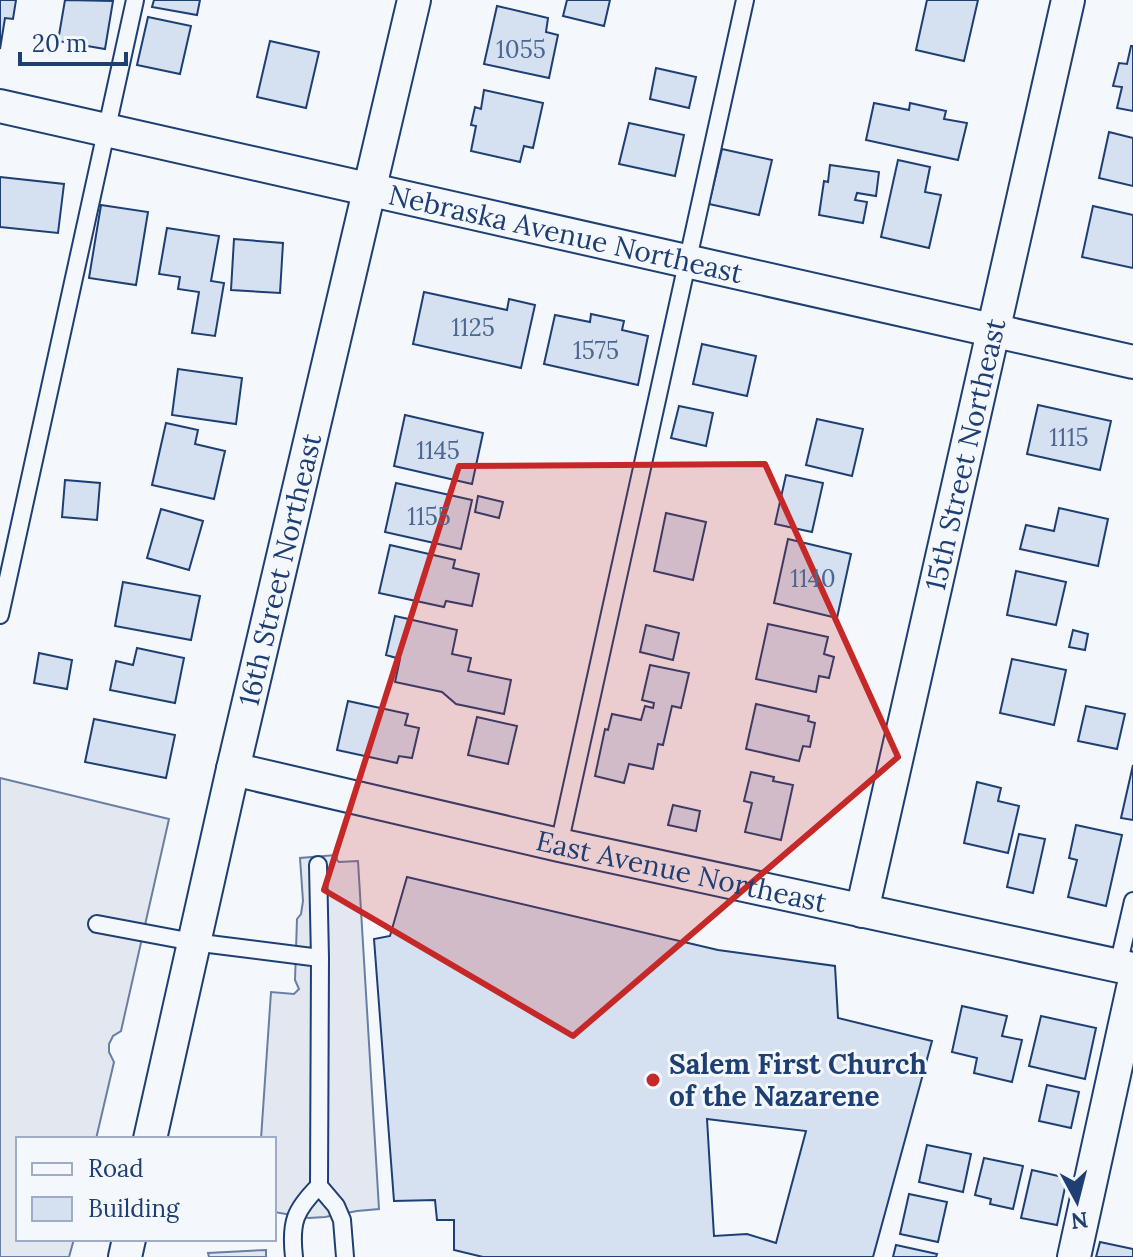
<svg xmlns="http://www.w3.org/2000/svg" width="1133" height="1257" viewBox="0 0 1133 1257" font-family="Lora,serif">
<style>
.parking{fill:#e3e8f0;stroke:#687fa3;stroke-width:2}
.building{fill:#d5e0f0;stroke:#1d3f73;stroke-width:2;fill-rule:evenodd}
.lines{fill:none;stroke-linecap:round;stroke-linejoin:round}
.lane-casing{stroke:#1d3f73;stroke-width:20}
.street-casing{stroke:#1d3f73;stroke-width:36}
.lane{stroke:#f4f7fb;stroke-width:16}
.street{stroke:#f4f7fb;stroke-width:32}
.marked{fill:#c62828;fill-opacity:0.2;stroke:#c62828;stroke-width:6;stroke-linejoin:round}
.poi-dot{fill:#c62828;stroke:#f4f7fb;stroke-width:3}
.labels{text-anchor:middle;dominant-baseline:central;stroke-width:6;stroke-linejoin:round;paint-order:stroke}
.number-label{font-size:24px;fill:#4b6792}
.street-label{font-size:28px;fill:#1d3f73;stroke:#f4f7fb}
.poi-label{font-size:28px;font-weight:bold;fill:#1d3f73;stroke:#f4f7fb;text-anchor:start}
</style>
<rect width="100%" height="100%" fill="#f4f7fb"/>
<path class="parking" d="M0,778L169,819L121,1031L113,1036L109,1044V1052L114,1062L96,1139H18V1239H74L69,1257H0Z
M336,855L337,860L339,862L358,861L379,1209L357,1211L325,1217L309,1218L274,1212V1139H261L271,992L294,994L299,989L295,980L297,919L301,914L303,901L300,858Z
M266,1250V1257H209L208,1253Z"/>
<path class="building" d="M0,0H16L13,19L5,18L0,49Z
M65,0L113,1L105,49L58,41Z
M154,0H200L197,15L152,7Z
M567,0H610L604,26L563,16Z
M927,0H978L964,61L916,50Z
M497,6L548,18L546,32L558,35L549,78L484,64Z
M148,17L191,26L180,74L137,65Z
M270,41L319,52L306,108L257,97Z
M1131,46H1133V111L1117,108L1122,87L1113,86L1119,63L1127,64Z
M656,68L696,77L689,108L650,99Z
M484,90L543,103L533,148L524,146L520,162L471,151L476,126L471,125L475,107L481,109Z
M874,103L909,110L910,103L946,111L944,119L967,123L958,160L866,140Z
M629,123L684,135L675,176L619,164Z
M1109,132L1133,138V186L1099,178Z
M722,149L772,160L759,215L709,204Z
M898,160L930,167L925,192L941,195L929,248L881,237Z
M830,165L879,172L876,196L857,193L855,200L867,202L863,223L819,215L824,181L828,182Z
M0,177L64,184L58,233L0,227Z
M101,205L148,212L136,285L89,278Z
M1093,206L1133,215V268L1082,257Z
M167,228L219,236L211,281L224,283L215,336L192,333L199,292L178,289L180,277L159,274Z
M234,239L283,243L280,293L231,290Z
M424,292L507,310L509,299L535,305L521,368L413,344Z
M591,314L624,321L622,330L648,336L638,385L544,364L555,315L590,322Z
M702,344L756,356L747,396L693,384Z
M178,369L242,378L236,424L172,415Z
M1038,405L1111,421L1100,470L1027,454Z
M679,406L713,413L706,446L671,438Z
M405,415L483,433L472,484L394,466Z
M817,419L863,429L852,476L806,465Z
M166,423L198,430L195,444L225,451L214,499L152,485Z
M786,475L823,483L812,532L775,524Z
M65,480L100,483L97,520L62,517Z
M396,483L472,500L461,549L385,532Z
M478,496L503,502L499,518L475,512Z
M1059,508L1108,519L1098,566L1020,549L1026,525L1054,531Z
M161,509L203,521L189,570L147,558Z
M666,513L706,522L693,580L654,571Z
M788,539L851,554L837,618L774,603Z
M390,545L455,560L453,568L479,574L472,606L446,601L444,607L379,593Z
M1016,571L1066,582L1056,625L1007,615Z
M123,582L200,596L191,640L115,626Z
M395,616L457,630L452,654L471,658L468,671L511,680L504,714L456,704L442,692L395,682L400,659L386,655Z
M768,624L828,637L824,654L834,657L829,678L819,676L816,692L756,679Z
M646,625L679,633L673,660L640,652Z
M1073,630L1088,634L1085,650L1069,647Z
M137,648L184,658L175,703L110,690L116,661L133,665Z
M39,653L72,660L67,689L34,683Z
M1012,659L1066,670L1054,725L1000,713Z
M650,665L689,673L681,708L672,706L663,745L658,744L653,769L629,764L624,783L595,776L605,729L608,730L612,714L641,720L645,706L653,708L654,703L642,700Z
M348,701L408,714L405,725L419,728L412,758L399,756L397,763L337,750Z
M756,704L809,716L808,721L815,723L810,747L803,746L799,761L746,749Z
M1086,706L1125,714L1117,749L1078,741Z
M477,717L517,726L508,764L468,755Z
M94,719L175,735L166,778L85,762Z
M1133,765V820L1121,818Z
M751,772L774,777L773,781L793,785L781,840L745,832L752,803L744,801Z
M977,782L1001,788L998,801L1019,806L1008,853L964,843Z
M673,805L700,811L696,831L668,825Z
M1076,825L1122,835L1106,906L1068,897L1077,860L1069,858Z
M1019,834L1045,839L1033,893L1007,887Z
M407,877L718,950L835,966L838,1018L932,1041L873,1257H483L454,1250V1220H437L435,1200L394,1201L374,939L390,936ZM707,1119L806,1131L776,1243L747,1234L714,1236Z
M962,1006L1007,1016L1002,1036L1022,1040L1012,1082L974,1073L977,1058L952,1052Z
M1041,1016L1096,1028L1085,1079L1029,1066Z
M1047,1085L1079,1092L1071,1128L1039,1121Z
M927,1145L971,1154L963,1192L919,1182Z
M984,1158L1023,1166L1013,1209L990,1204L991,1199L975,1195Z
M1032,1170L1067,1178L1057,1225L1021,1218Z
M909,1194L947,1202L938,1242L900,1234Z
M1100,1242L1133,1249V1257H1096Z
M896,1245L937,1254L936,1257H893Z"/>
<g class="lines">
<g class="lane-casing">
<path id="lane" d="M0,615L135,0
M559,845L745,0
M318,865L320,958L319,1186
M97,924L193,942L320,958
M1118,966L1133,901
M294,1257C290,1222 295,1210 319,1186L336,1206L342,1220L345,1257"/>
</g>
<g class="street-casing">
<g id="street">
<path id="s1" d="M0,106L1133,362"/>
<path id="s2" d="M233,769L559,845L1133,969"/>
<path id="s3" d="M862,911L1068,0"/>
<path id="s4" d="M150,1139L233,769L414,0"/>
<path d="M125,1257L129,1239"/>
<path d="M1074,1257L1133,988"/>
</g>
</g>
<use href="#lane" class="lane"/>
<use href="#street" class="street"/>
</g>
<path class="marked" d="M765,464L898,757L573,1036L324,890L459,466Z"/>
<circle class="poi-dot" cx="653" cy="1080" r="8"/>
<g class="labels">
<g class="number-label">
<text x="521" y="49">1055</text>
<text x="473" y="327">1125</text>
<text x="596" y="350">1575</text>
<text x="1069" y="437">1115</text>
<text x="438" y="450">1145</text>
<text x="429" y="516">1155</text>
<text x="813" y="578">1140</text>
</g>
<g class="street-label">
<text stroke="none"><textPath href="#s1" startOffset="580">Nebraska Avenue Northeast</textPath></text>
<text stroke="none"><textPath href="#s3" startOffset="468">15th Street Northeast</textPath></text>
<text stroke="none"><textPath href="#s4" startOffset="584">16th Street Northeast</textPath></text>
<text stroke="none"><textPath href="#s2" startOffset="460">East Avenue Northeast</textPath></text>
</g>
<g class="poi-label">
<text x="669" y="1064">Salem First Church<tspan x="669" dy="32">of the Nazarene</tspan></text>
</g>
</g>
<rect x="16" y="1137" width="260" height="104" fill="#f4f7fb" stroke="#9eadc5" stroke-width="2"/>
<rect x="32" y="1163" width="40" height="12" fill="#f4f7fb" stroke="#9eadc5" stroke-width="2"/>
<text x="88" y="1177" font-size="24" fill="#1d3f73">Road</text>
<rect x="32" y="1197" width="40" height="24" fill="#d5e0f0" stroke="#9eadc5" stroke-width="2"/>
<text x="88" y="1217" font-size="24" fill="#1d3f73">Building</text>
<g transform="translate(1077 1201) rotate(173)" stroke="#f4f7fb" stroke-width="6" paint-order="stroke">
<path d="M0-6L14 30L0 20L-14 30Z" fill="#1d3f73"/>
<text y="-12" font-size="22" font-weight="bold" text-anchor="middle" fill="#1d3f73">N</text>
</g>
<path d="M20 52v12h106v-12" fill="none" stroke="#1d3f73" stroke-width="4"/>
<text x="32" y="52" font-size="24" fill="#1d3f73" stroke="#f4f7fb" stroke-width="6" paint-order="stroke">20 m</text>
</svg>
